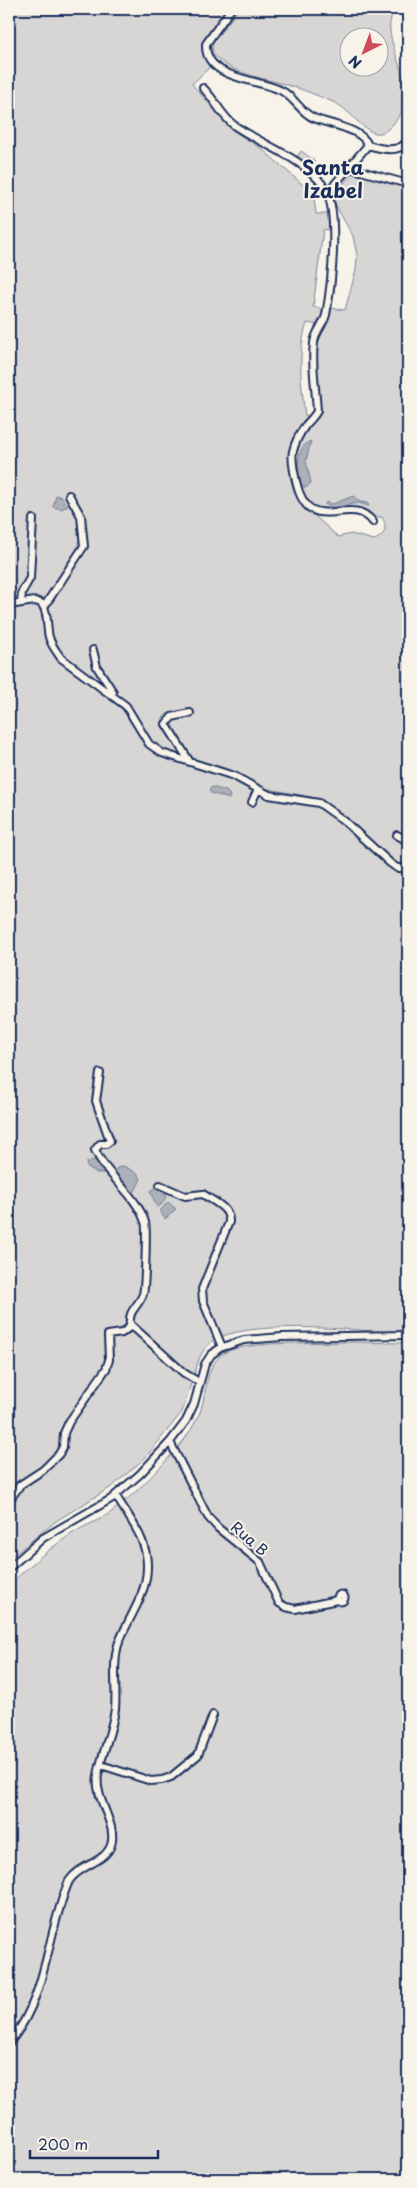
<svg xmlns="http://www.w3.org/2000/svg" width="417" height="2188" viewBox="0 0 417 2188" font-family="'Playpen Sans',sans-serif">
<style>
.green{fill:#d7d6d4;stroke:#798299;fill-rule:evenodd}
.water{fill:#acb0b9;stroke:#727c95}
.lines{fill:none;stroke-linecap:round;stroke-linejoin:round}
.minor-casing{stroke:#1b2f5e;stroke-width:10}
.minor{stroke:#f7f3e8;stroke-width:6}
.labels{text-anchor:middle;dominant-baseline:central;stroke-width:4;stroke-linejoin:round;paint-order:stroke}
.street-label{font-size:15px;fill:#1b2f5e;stroke:#f7f3e8}
.district-label{font-size:20px;font-weight:bold;fill:#1b2f5e;stroke:#f7f3e8}
</style>
<rect width="100%" height="100%" fill="#f7f3e8"/>
<filter id="ink" filterUnits="userSpaceOnUse"><feTurbulence type="fractalNoise" baseFrequency=".02" numOctaves="2"/><feDisplacementMap in="SourceGraphic" scale="10" xChannelSelector="R" yChannelSelector="G"/><feConvolveMatrix kernelMatrix="1 2 1 2 8 2 1 2 1" color-interpolation-filters="sRGB"/></filter>
<g filter="url(#ink)">
<path class="green" d="M9,9H157L193,16L194,9H229L202,45L203,55L211,66L192,84L231,129L262,149L310,191L314,197L316,214H329L331,229L323,230L313,307L325,309L319,325L307,323C297,353 301,384 305,415L309,416L292,440L289,452L291,480L301,503L338,537L351,534L374,540C385,536 388,527 382,517H373L363,509L357,508L322,511L308,504L300,490L295,460L296,449L303,436L317,416L316,342C321,330 328,321 330,308L345,310L356,270L357,255L353,236L337,208L333,197L352,173L408,187V866L394,864L352,824L316,798L264,788L224,768L191,759L169,724L172,720L191,714V709L167,714L162,719L163,725L184,757L164,751L154,745L132,708L125,701L62,653L53,636L48,608C74,560 107,547 70,491L66,495C95,543 71,562 43,601L36,597L9,600Z
M239,9H398C372,27 417,80 403,109C398,118 388,135 376,133C362,131 350,109 333,102C318,96 303,89 287,85C264,78 230,74 213,54L212,43ZM350,38H380V68H350Z
M301,151L315,161L308,170L295,160Z
M35,605L41,609L46,641L54,655L122,709L147,746L154,753L220,774L265,796L319,806L329,811L399,871H408V1330L391,1332C349,1330 246,1319 213,1341C206,1346 202,1352 199,1359L182,1412L146,1457L113,1486L56,1521L9,1559V608Z
M351,1342L408,1343V2179H9V1585C29,1566 50,1548 73,1533C85,1525 99,1521 110,1513C135,1494 158,1471 178,1447C187,1437 195,1424 200,1412C208,1390 204,1364 226,1352C247,1341 324,1343 351,1342Z"/>
<path class="water" d="M311,441L306,461L311,483L306,488L301,485C296,472 296,446 311,441Z
M56,495L61,497L68,506L61,509L53,507Z
M353,496L360,502L368,503L369,506L358,503L333,508L325,504L326,502L333,504Z
M212,787L226,791L230,795L229,799L211,793L209,790Z
M94,1160L99,1162L104,1170L103,1173H97L86,1166L87,1162Z
M124,1166L138,1174L141,1179L135,1191L132,1193L115,1172L117,1168Z
M157,1187L167,1196L161,1205L157,1207L150,1191Z
M168,1202L176,1209L165,1219L160,1211Z"/>
<g class="lines">
<g class="minor-casing">
<path id="minor" d="M231,9L206,44C204,80 261,79 282,91C295,98 301,113 314,118C330,125 361,128 368,145
M408,14V37
M203,88C215,99 221,116 235,126C263,145 301,157 323,185C341,207 331,288 326,315C323,326 315,332 314,343C311,365 316,390 317,411C314,417 309,421 305,426C300,433 295,443 293,451C291,460 294,472 296,481C309,541 350,491 373,522
M368,145C381,149 400,154 408,140
M350,168L408,184
M328,192L368,145
M21,603L22,592L30,578L33,519
M9,605L35,601L41,603C49,612 46,626 49,637C51,645 56,651 61,658L126,706L149,744L162,753L234,776L269,795L319,803L343,820L390,863L397,868H408
M44,607L84,546L81,516L69,495
M93,650L97,667L113,692
M190,762L166,724L172,717L190,713
M252,802L258,789
M397,835L408,841
M100,1073L96,1101L110,1141L106,1144H100L95,1150C107,1177 136,1194 145,1222C147,1226 145,1288 143,1294C139,1306 128,1310 130,1324L184,1373L199,1382
M160,1185L185,1196L203,1194C213,1202 230,1207 229,1222L202,1289L203,1301L222,1347
M170,1442L208,1517L218,1528L260,1562L279,1603L286,1607L295,1609L337,1600
M9,1501L20,1485L43,1470L59,1454L63,1447L64,1433L69,1422L106,1369L109,1360L108,1335L122,1333L131,1326
M9,1568L43,1538L111,1499L140,1474L170,1442L186,1421L194,1404L205,1364L211,1355L220,1348L244,1340L282,1337L408,1335
M337.5 1598a3.5 3.5 0 1 1 7 0a3.5 3.5 0 1 1-7 0Z
M101,1765L151,1781L162,1780L171,1777L198,1755L213,1715
M9,2043C48,1997 46,1934 69,1881C80,1864 105,1863 111,1845C118,1824 94,1800 98,1775C102,1753 112,1732 115,1709C117,1688 112,1665 118,1645C127,1619 147,1596 147,1567C148,1540 129,1518 116,1496"/>
</g>
<use href="#minor" class="minor"/>
</g>
</g>
<g class="labels">
<g class="street-label">
<text transform="translate(250 1538) rotate(41)">Rua B</text>
</g>
<g class="district-label">
<text x="333" y="167">Santa<tspan x="333" dy="23">Izabel</tspan></text>
</g>
</g>
<rect width="417" height="2188" fill="none" stroke="#f7f3e8" stroke-width="30"/>
<rect x="15" y="15" width="387" height="2158" fill="none" stroke="#1b2f5e" stroke-width="2" filter="url(#ink)"/>
<g transform="translate(364 52) rotate(222)"><circle r="24" fill="#f7f3e8" stroke="#9fa5b1"/>
<path d="M0-4L9 19L0 12L-9 19Z" fill="#d1495b"/>
<text y="-8" font-size="14" font-weight="bold" text-anchor="middle" fill="#1b2f5e">N</text>
</g>
<path d="M30 2150v8h128v-8" fill="none" stroke="#1b2f5e" stroke-width="2.5"/>
<text x="38" y="2150" font-size="15" fill="#1b2f5e" stroke="#f7f3e8" stroke-width="4" paint-order="stroke">200 m</text>
</svg>
